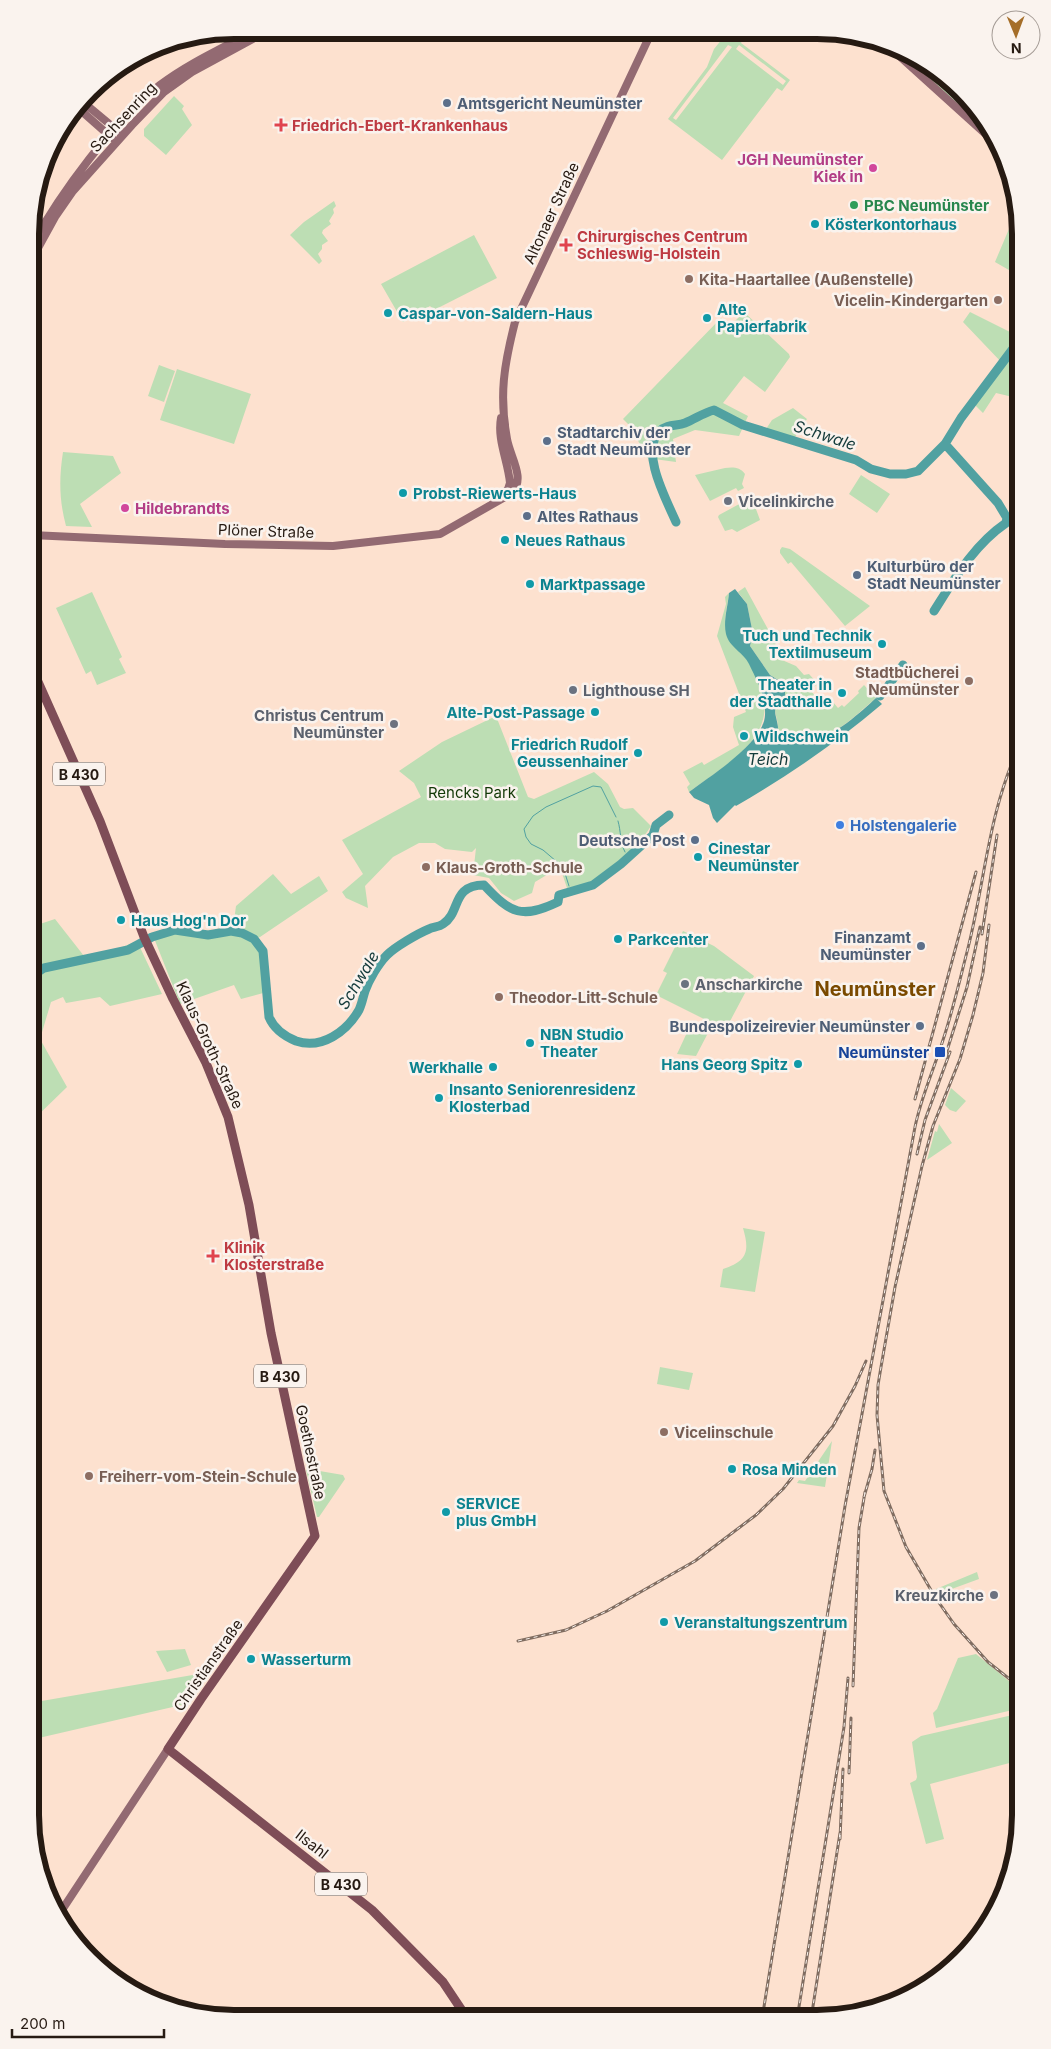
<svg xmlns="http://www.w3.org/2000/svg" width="1051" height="2049" viewBox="0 0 1051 2049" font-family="Inter,sans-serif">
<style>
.green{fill:#bddeb4;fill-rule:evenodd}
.water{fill:#51a1a1}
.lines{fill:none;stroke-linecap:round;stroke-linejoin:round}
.stream{stroke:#51a1a1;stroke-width:1}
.river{stroke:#51a1a1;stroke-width:9}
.secondary{stroke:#936a72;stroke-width:8}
.primary{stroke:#7e4d57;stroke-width:9}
.rail-casing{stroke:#806d61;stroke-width:3}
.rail{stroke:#faf3ee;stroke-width:1;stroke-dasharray:4;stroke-linecap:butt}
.service-dot{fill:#5c6f8a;stroke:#faf3ee;stroke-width:2}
.health-dot{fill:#e0444e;stroke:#faf3ee;stroke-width:2}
.hotel-dot{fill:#d1479c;stroke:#faf3ee;stroke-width:2}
.leisure-dot{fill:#2e9e5b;stroke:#faf3ee;stroke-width:2}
.culture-dot{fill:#0f9aa8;stroke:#faf3ee;stroke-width:2}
.education-dot{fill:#8d6e63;stroke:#faf3ee;stroke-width:2}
.worship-dot{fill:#6b7280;stroke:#faf3ee;stroke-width:2}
.shop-dot{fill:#3f7fe0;stroke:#faf3ee;stroke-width:2}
.transit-dot{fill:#1a4fb4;stroke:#faf3ee;stroke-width:2}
.labels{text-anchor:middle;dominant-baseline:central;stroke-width:5;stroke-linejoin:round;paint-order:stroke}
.shield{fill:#faf3ee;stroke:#665b54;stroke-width:1}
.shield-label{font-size:14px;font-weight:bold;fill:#261a12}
.service-label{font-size:15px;font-weight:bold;fill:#4e5e75;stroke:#faf3ee;text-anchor:start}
.street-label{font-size:15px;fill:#261a12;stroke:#faf3ee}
.health-label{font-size:15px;font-weight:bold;fill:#be3a42;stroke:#faf3ee;text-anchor:start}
.hotel-label{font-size:15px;font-weight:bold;fill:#b23c85;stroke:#faf3ee;text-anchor:end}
.leisure-label{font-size:15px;font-weight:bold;fill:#27864d;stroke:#faf3ee;text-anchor:start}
.culture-label{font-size:15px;font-weight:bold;fill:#0d838f;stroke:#faf3ee;text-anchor:start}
.education-label{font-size:15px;font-weight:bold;fill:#785e54;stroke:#faf3ee;text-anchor:start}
.worship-label{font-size:15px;font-weight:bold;fill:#5b616d;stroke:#faf3ee;text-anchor:start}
.park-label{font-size:15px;fill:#123806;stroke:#faf3ee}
.shop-label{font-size:15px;font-weight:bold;fill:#366cbe;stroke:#faf3ee;text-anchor:start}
.transit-label{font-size:15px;font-weight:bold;fill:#164399;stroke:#faf3ee;text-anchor:end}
.water-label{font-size:16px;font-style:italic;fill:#143b3b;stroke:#faf3ee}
.district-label{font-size:20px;font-weight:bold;fill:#7a4a00;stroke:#faf3ee}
.rim{fill:none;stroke:#261a12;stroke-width:6}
</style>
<rect width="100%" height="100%" fill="#fde1cf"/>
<path class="green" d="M727,33H739L744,37L741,43L790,80L782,91L777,88L722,160L668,119L707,67L714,49ZM728,45L732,47L676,120L673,118ZM739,45L786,81L783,85L736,49Z
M890,45L902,49L991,129L998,143Z
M174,96L184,106L182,109L192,125L166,155L144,136V129Z
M334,201L336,206L333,209L334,213L329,221L331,224L323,230L322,233L328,241L322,245V249L318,254L322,261L319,264L290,235L304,222Z
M1017,210L1021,233V277L995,262Z
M474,235L497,278L434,310L430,306L403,322L381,284Z
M744,312L789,354L790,357L765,392L744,376L723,403L748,416L739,436L695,430L673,439L676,462L647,458L631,427L623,419L721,318L730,326Z
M970,312L1012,333L1021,317V399L996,393L983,413L973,403L1003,364L963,322Z
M159,365L175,371L164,402L148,396Z
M177,369L251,394L234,444L160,420Z
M793,408L807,419L793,440L766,429L772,420Z
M63,452L113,456L121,473L80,504L92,527L66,526C59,500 59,478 63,452Z
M725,468C733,467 740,467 745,474L742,484L744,488L738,491L736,488L710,501L695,475Z
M861,475L890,494L877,513L849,494Z
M748,495L753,501L760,520L737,532L732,529L725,531L718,517L719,515L743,502L742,499Z
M782,547L790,549L870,606L845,626L791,562L788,564L780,553V550Z
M745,587L776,644L772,647L782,660L796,666L804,675L809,674L818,684L810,690L821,702L828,696L838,708L842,705L844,707L859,693L858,691L864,685L876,698C863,709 835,736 818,738C811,738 803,736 796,734C788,738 784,741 777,735C777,733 778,730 778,727C777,710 769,711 785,698L781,681L770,675L750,646L753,634L747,604L738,592Z
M92,592L122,657L119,659L126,673L97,685L91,671L86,674L56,608Z
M729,593C728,603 724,617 726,627C730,649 737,645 748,661C793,729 738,756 689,792L687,787L690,784L683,772L702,762L704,765L739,745L733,727L734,717L746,712L717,636L726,604L725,597Z
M496,716L528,797L534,799L594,772L608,784L620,807L624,809L633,808L651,826C632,856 603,883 567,888L560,867L535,882L532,893L514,901L501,893L489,878L473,875L476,848L472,852L445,849L435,843H419L393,857L365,886L368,908L346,898L342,892L363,874L342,840L421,797L414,783L399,771L442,742Z
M273,874L291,894L319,876L328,891L260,937L254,939L263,951L267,992L241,999L234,985L180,1004L152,933L177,928L209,933L233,928L236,906Z
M55,919L84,956L120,948L137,941L162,994L110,1006L100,997L66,1003L63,997L51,1002L40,1039L67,1087L31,1122V927Z
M683,931L714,946L754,976L728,1025L724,1023L722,1028L656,995L667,973L663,971Z
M691,1024L708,1033L696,1056L677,1054Z
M951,1088L966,1101L956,1112L950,1110L945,1105Z
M939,1124L952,1143L927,1160L935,1131L937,1132Z
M743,1228L765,1232L755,1292L720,1287L723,1269C747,1261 750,1252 743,1228Z
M660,1367L693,1373L689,1390L657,1384Z
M832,1441L825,1487L797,1483L799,1480L805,1481Z
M308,1469L343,1475L345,1479L319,1517H317L306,1470Z
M977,1572L979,1579L938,1594L936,1589Z
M185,1649L191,1665L167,1672L156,1651Z
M976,1654L1021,1691V1708L936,1728L933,1713L937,1709L958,1658Z
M210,1672L190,1703L30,1740V1703Z
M1021,1713V1760L930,1784L944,1839L926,1844L910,1783L916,1780L917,1777L912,1742L921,1736Z"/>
<path class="water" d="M735,589L747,604L753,634L750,646L770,675L785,684V698C770,711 776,711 778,727C778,730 777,732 777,735C785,743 791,735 800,733C805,734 808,738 814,738C833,738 862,711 876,698L882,704C836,743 788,776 736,806L735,805L717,823L713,818L709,805L694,798L689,792C710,776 764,743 765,715C766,696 757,681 749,664C744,653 729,647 726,634C723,621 728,606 729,593Z"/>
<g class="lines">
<path class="stream" d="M618,821C621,831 620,843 625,852
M569,886L563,867L543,850L531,844L526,837L524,829L533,816L546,807L593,786L601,787L616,817"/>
<path class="river" d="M676,522C667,501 639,450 660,431C667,424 677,426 685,423C695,419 703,413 714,410L743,425L856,460L871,469L890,474H906L918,471L945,444L961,418L1021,338
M934,611C955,578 974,545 1006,523L1007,518L998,503L945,444
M886,689L903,665
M880,696L881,694
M31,1038C37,1018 28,994 33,979C35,973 39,971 44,968L128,950L152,937L175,930L208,935L231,931L242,933L254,939L263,951L269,1017C274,1029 284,1036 296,1041C322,1050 347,1031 359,1010C362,1004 363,997 365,991C369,980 378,964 387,955C395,947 417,934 429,929C433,927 439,927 443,924C461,913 451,885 484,885C511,914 522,919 558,902L559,895L593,885L621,864L653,835L656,825L669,815"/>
<path class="secondary" d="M885,43L1000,147
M912,54L988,122
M83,102L119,132
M78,108L112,138
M32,245C60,194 114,120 160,85C189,63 223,48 256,30
M32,259L55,217L73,191L132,125L164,92L192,72L269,30
M497,500L508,489L510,483C508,461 497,440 501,418
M31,535L225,544L333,546L440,534L512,493C526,478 510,457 507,439C499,395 504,365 515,322L651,33
M58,1916L168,1749"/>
<path class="primary" d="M31,666L100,821L144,937L173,999L206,1063L228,1117L249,1205L271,1333L315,1536L201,1699L168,1749L372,1910L443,1982L467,2018"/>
<g class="rail-casing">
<path id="rail" d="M989,925L983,973L973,1015L960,1059L933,1126L922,1166L895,1287L881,1367L878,1385L877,1415L884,1491L906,1547L935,1597L954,1624L988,1662L1021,1688
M982,934L997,835
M945,1057L967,987L980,927
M915,1099L976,872
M917,1154L925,1120L950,1052
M864,1497L872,1469L875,1450
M518,1641L566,1630L607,1611L695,1561L756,1515L783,1489L833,1426L855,1386L866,1361
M853,1686L859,1528L865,1492
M849,1773L851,1718
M840,1839L843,1769
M762,2019L845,1506L915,1127C921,1097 934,1069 943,1040C953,1010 960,979 968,948C986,876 988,812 1021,742
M797,2019L844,1727L848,1678
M811,2019L840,1833"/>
</g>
<use href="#rail" class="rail"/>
</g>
<g class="service-dot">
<circle cx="447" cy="103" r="5"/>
<circle cx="547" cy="441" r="5"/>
<circle cx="527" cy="516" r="5"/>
<circle cx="857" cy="575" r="5"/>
<circle cx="695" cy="840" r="5"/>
<circle cx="921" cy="946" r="5"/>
<circle cx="920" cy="1026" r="5"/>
</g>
<g class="health-dot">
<path d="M278.5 117.5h5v5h5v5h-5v5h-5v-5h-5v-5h5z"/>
<path d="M563.5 237.5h5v5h5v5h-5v5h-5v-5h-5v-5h5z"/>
<path d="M210.5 1248.5h5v5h5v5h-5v5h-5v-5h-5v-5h5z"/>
</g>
<g class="hotel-dot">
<circle cx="873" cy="168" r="5"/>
<circle cx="125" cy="508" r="5"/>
</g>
<circle class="leisure-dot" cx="854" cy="205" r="5"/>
<g class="culture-dot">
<circle cx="815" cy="224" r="5"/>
<circle cx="388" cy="313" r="5"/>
<circle cx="707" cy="318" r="5"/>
<circle cx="403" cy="493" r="5"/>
<circle cx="505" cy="540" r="5"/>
<circle cx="530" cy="584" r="5"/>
<circle cx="882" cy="644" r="5"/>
<circle cx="842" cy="693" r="5"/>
<circle cx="595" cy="712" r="5"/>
<circle cx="744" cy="736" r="5"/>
<circle cx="638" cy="753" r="5"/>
<circle cx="698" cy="857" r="5"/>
<circle cx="121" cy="920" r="5"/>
<circle cx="618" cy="939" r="5"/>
<circle cx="530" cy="1043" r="5"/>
<circle cx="798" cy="1064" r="5"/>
<circle cx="493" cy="1067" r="5"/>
<circle cx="439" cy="1098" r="5"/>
<circle cx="732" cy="1469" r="5"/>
<circle cx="446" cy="1512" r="5"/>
<circle cx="664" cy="1622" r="5"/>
<circle cx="251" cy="1659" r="5"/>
</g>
<g class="education-dot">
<circle cx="689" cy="279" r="5"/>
<circle cx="998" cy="300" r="5"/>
<circle cx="969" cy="681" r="5"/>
<circle cx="426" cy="867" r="5"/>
<circle cx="499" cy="997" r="5"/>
<circle cx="664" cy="1432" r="5"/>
<circle cx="89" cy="1476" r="5"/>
</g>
<g class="worship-dot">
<circle cx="728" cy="501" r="5"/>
<circle cx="573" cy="690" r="5"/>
<circle cx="394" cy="724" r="5"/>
<circle cx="685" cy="984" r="5"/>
<circle cx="994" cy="1595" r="5"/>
</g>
<circle class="shop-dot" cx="840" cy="825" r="5"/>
<rect class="transit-dot" x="934" y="1046" width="12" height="12" rx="2.5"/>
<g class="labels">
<g class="shield">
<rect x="53" y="762.5" width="52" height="23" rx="4"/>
<rect x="254" y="1364.5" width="52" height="23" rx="4"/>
<rect x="315" y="1872.5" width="52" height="23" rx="4"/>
</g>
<g class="shield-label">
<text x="79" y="774">B 430</text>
<text x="280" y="1376">B 430</text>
<text x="341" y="1884">B 430</text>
</g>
<g class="service-label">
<text x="457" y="103">Amtsgericht Neumünster</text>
<text x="557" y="432">Stadtarchiv der<tspan x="557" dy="17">Stadt Neumünster</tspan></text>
<text x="537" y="516">Altes Rathaus</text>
<text x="867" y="566">Kulturbüro der<tspan x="867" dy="17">Stadt Neumünster</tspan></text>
<text x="685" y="840" text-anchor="end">Deutsche Post</text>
<text x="911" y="937" text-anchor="end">Finanzamt<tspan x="911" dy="17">Neumünster</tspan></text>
<text x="910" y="1026" text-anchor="end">Bundespolizeirevier Neumünster</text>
</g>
<g class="street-label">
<text transform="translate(123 117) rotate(-47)">Sachsenring</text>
<text transform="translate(551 213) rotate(-65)">Altonaer Straße</text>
<text transform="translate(266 531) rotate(2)">Plöner Straße</text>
<text transform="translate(210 1045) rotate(65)">Klaus-Groth-Straße</text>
<text transform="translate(311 1452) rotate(78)">Goethestraße</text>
<text transform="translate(208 1665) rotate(-55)">Christianstraße</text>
<text transform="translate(312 1844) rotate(38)">Ilsahl</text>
</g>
<g class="health-label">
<text x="292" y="125">Friedrich-Ebert-Krankenhaus</text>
<text x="577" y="236">Chirurgisches Centrum<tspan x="577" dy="17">Schleswig-Holstein</tspan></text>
<text x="224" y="1247">Klinik<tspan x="224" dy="17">Klosterstraße</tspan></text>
</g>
<g class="hotel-label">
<text x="863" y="159">JGH Neumünster<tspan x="863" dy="17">Kiek in</tspan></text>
<text x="135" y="508" text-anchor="start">Hildebrandts</text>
</g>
<g class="leisure-label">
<text x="864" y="205">PBC Neumünster</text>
</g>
<g class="culture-label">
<text x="825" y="224">Kösterkontorhaus</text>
<text x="717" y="309">Alte<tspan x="717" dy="17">Papierfabrik</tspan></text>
<text x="398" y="313">Caspar-von-Saldern-Haus</text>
<text x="413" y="493">Probst-Riewerts-Haus</text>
<text x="515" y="540">Neues Rathaus</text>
<text x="540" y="584">Marktpassage</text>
<text x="872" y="635" text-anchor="end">Tuch und Technik<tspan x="872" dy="17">Textilmuseum</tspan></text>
<text x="832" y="684" text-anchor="end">Theater in<tspan x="832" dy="17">der Stadthalle</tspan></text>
<text x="585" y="712" text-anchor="end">Alte-Post-Passage</text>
<text x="754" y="736">Wildschwein</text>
<text x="628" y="744" text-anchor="end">Friedrich Rudolf<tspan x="628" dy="17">Geussenhainer</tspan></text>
<text x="708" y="848">Cinestar<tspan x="708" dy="17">Neumünster</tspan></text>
<text x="131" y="920">Haus Hog'n Dor</text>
<text x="628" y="939">Parkcenter</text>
<text x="540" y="1034">NBN Studio<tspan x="540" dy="17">Theater</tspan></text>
<text x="788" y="1064" text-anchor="end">Hans Georg Spitz</text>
<text x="483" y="1067" text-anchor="end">Werkhalle</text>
<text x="449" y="1089">Insanto Seniorenresidenz<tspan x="449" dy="17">Klosterbad</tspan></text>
<text x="742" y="1469">Rosa Minden</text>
<text x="456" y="1503">SERVICE<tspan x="456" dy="17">plus GmbH</tspan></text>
<text x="674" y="1622">Veranstaltungszentrum</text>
<text x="261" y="1659">Wasserturm</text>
</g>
<g class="education-label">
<text x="699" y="279">Kita-Haartallee (Außenstelle)</text>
<text x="988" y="300" text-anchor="end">Vicelin-Kindergarten</text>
<text x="959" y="672" text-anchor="end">Stadtbücherei<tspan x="959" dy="17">Neumünster</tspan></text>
<text x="436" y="867">Klaus-Groth-Schule</text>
<text x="509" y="997">Theodor-Litt-Schule</text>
<text x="674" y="1432">Vicelinschule</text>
<text x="99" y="1476">Freiherr-vom-Stein-Schule</text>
</g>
<g class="worship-label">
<text x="738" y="501">Vicelinkirche</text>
<text x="583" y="690">Lighthouse SH</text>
<text x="384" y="715" text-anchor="end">Christus Centrum<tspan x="384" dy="17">Neumünster</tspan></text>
<text x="695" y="984">Anscharkirche</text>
<text x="984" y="1595" text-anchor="end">Kreuzkirche</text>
</g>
<g class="park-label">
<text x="472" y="792">Rencks Park</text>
</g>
<g class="shop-label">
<text x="850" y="825">Holstengalerie</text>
</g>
<g class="transit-label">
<text x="929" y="1052">Neumünster</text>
</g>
<g class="water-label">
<text transform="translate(825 435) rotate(18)">Schwale</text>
<text x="768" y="759">Teich</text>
<text transform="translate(358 980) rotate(-59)">Schwale</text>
</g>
<g class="district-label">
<text x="875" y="989">Neumünster</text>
</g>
</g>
<path d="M0 0H1051V2049H0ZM234 39H817A195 195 0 0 1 1012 234V1815A195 195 0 0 1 817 2010H234A195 195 0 0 1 39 1815V234A195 195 0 0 1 234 39Z" fill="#faf3ee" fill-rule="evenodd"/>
<path class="rim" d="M234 39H817A195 195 0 0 1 1012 234V1815A195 195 0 0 1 817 2010H234A195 195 0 0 1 39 1815V234A195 195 0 0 1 234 39Z"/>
<g transform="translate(1016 35) rotate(179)"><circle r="24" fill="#faf3ee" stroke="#a59c96"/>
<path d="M0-4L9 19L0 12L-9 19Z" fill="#a56e29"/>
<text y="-8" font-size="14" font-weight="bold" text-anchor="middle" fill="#261a12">N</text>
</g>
<path d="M12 2029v8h152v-8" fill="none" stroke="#261a12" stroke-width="2.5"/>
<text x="20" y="2029" font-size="15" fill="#261a12" stroke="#faf3ee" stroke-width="4" paint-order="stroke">200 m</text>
</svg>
